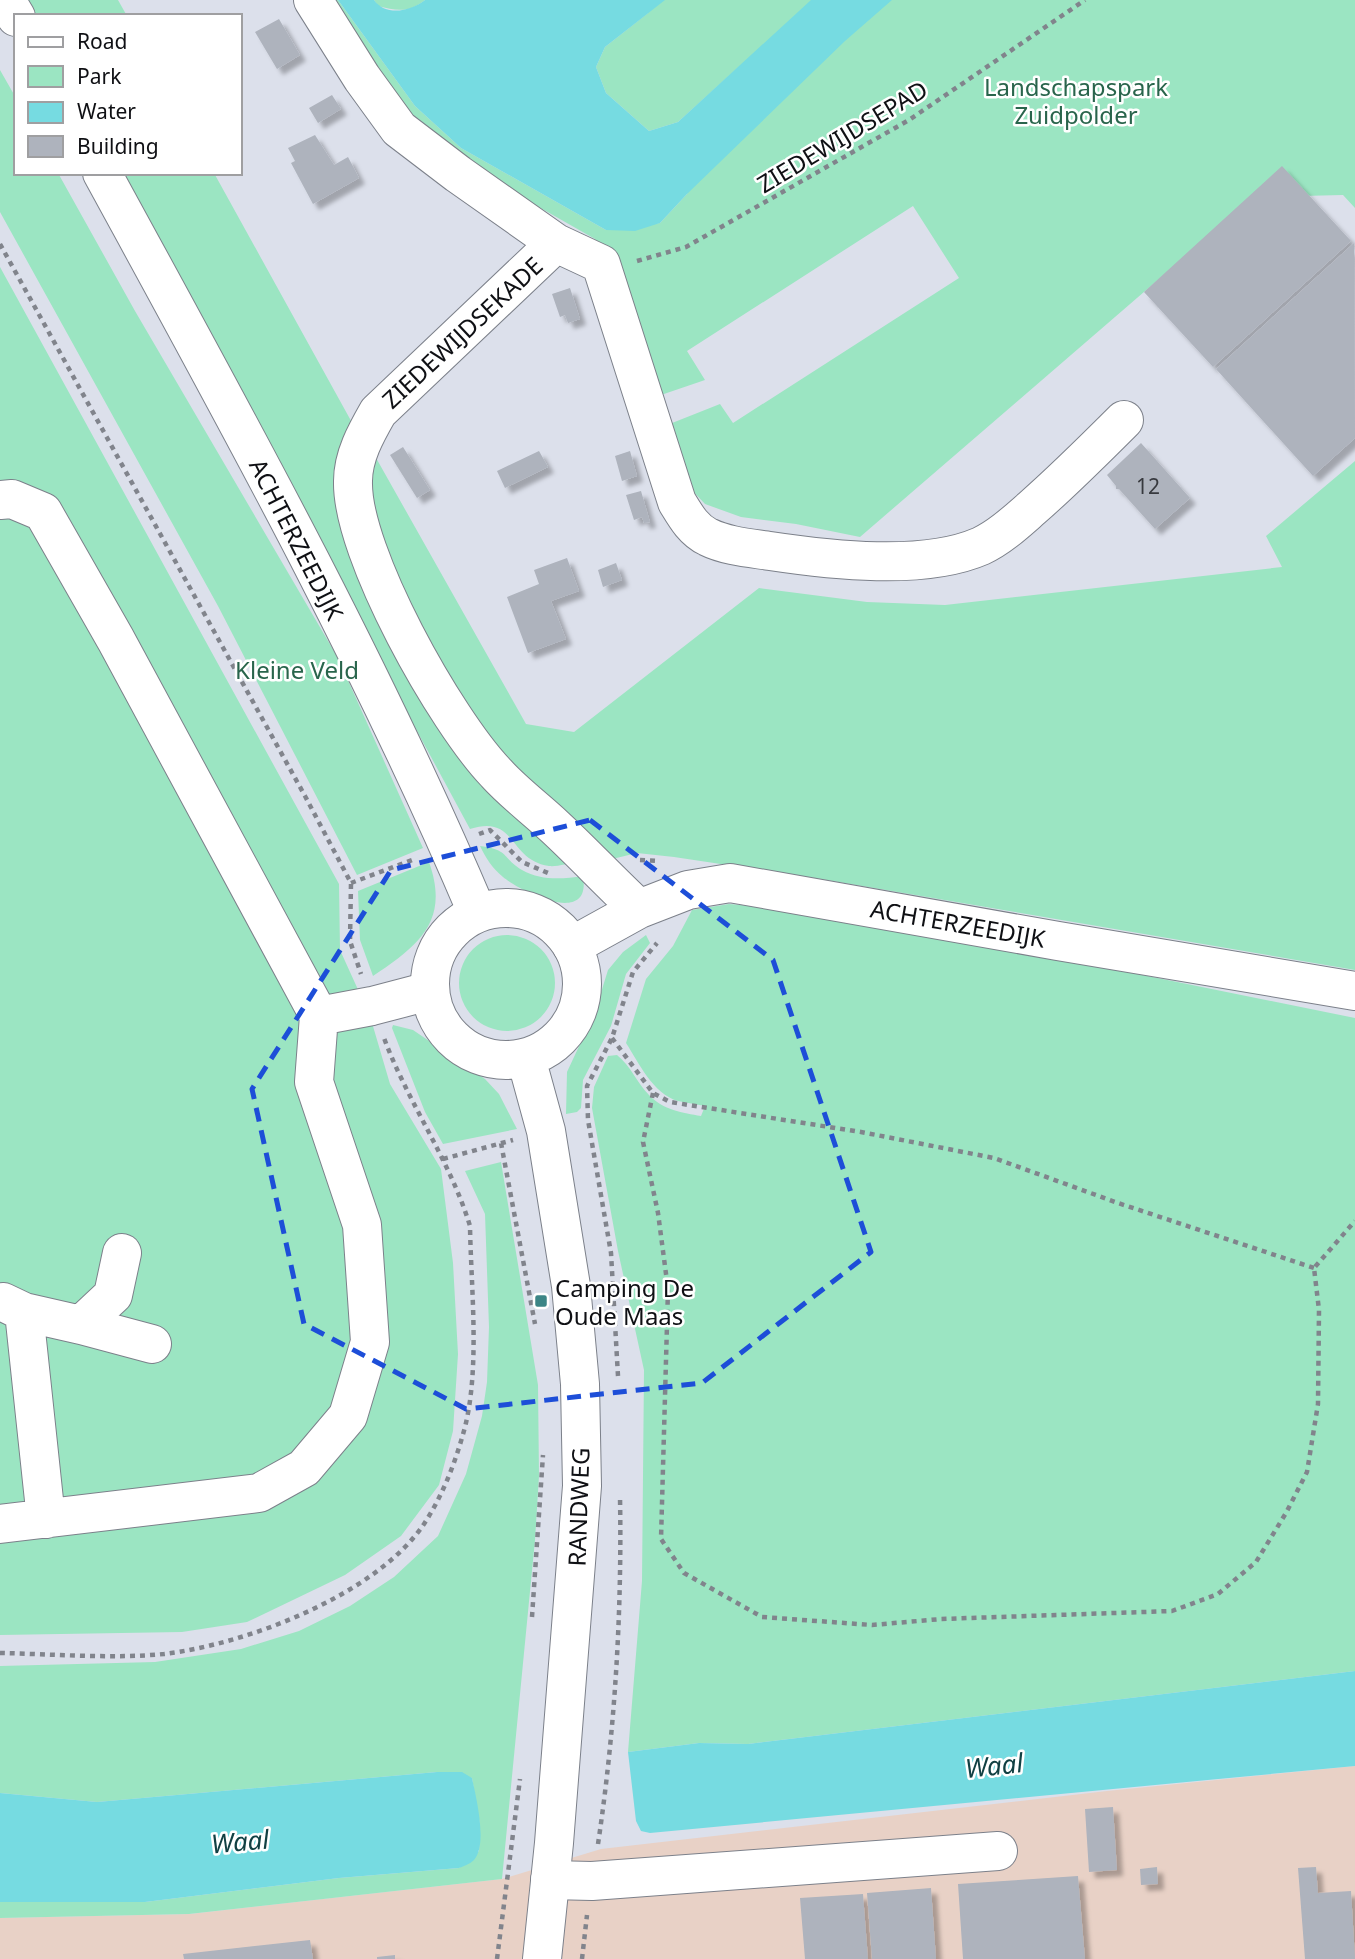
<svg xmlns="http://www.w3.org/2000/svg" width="1355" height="1959" viewBox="0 0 1355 1959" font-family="'Noto Sans',sans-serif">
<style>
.industrial{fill:#e8d1c6}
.green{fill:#9be5c2}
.water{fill:#76dbe1}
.building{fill:#aeb3bd;filter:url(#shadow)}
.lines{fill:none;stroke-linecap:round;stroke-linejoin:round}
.minor-casing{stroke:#7c808a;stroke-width:40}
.major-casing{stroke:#7c808a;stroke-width:40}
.path{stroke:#81848c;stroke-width:4.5;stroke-dasharray:5 5;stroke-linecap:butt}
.minor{stroke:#fff;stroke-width:38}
.major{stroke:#fff;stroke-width:38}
.marked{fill:none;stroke:#1d4ed8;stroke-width:5;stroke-dasharray:14 9;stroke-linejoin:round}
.poi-dot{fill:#3c8586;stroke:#fff;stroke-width:2.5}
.labels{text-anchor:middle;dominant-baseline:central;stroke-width:5;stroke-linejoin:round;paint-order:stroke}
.number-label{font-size:21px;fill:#37393e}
.park-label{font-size:24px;fill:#29654c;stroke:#fff}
.street-label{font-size:24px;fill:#0f1014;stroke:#fff}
.poi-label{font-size:24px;fill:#0f1014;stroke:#fff;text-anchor:start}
.water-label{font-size:26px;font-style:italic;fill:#114043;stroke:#fff}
</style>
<defs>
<filter id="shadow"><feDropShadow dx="6" dy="6" stdDeviation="2" flood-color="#0004"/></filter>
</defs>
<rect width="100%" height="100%" fill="#dce0eb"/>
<path class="industrial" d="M1355,1766V1959H0V1918L190,1914L502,1879L601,1849L1107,1791Z"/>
<path class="green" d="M21,0H118L127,16H29Z
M331,0H338L415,106L461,148L606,230L660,223L687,194L743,63L678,122L649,131L606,93L596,67L605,47L648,13L624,0H1355V208L1343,195L1254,197L860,537L796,524L741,517L705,504L688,486L662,427L720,404L733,423L959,278L913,206L687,351L705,380L661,395L595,239L460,162L410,121Z
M374,0H425C409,13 397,11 378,6Z
M0,70L16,98V173H58L135,311L338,658L423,848L357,875L218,606L0,212Z
M115,173H214L355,428L370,576L577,862C569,863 557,867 549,866C508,860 517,814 470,829Z
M0,267L339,884L340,950L370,1016L390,1084L441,1169L453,1263L458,1354L453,1431L439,1485L401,1536L345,1575L247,1622L182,1632L0,1635Z
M371,449L526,724L574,732L759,588L867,602L945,605L1282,567L1266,536L1355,461V970L821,879L674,857L637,853L604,861L502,763L451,693L379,544L366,465Z
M480,846C510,850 501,857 522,870C542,881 562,879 583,876C592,928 520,891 503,877C492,868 486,858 480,846Z
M429,862C450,921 419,945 373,976L360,940L358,891Z
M729,904L787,909L945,935L1355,1018V1671L748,1744L699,1743L628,1752L642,1581L644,1370L618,1251L592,1108L594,1087L608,1056L617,1055C631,1066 637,1083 649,1095C663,1110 683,1113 701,1116L705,1106C696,1104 686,1103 678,1101C653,1094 639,1063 626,1043L646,979L673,946L692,910Z
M459 983a48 48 0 1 1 96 0a48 48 0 1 1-96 0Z
M646,935L650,943L626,974L611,1026L583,1080L581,1108L577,1112L566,1114L567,1072L595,1012L608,970L623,952Z
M393,1025L413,1030L485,1079L499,1094L517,1129L443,1144L425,1112L392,1028Z
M501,1162L538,1385L539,1476L535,1540L502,1879L189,1914L0,1918V1902H145L339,1878L459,1868L479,1851L480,1825L472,1778L437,1772L97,1802L0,1793V1666L155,1662L241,1649L299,1631L350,1606L394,1577L438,1536L466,1474L482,1416L487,1382L489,1327L485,1214L465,1171Z"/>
<path class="water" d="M338,0H374C386,17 411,11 425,0H665L605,47L596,67L606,93L649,131L678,122L811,0H892L845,41L687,194L660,223L635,231L606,230L461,148L415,106Z
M1355,1671V1766L650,1833L641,1831L636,1821L628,1752L699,1743L748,1744Z
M437,1772H462L472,1778C476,1797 488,1844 474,1860C470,1864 464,1866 459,1868L339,1878L145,1902H0V1793L97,1802Z"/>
<path class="building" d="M279,19L300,55L277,69L255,32Z
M332,95L341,109L318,123L309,108Z
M315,135L334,165L348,157L359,178L313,204L291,163L295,161L288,148Z
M1282,166L1351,241L1213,367L1144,292Z
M1354,243L1355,438L1313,476L1216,369Z
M570,288L580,319L568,323L565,315L560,317L552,294Z
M1141,443L1190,498L1155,529L1119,489H1116V486L1107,475Z
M403,447L430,490L417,498L390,455Z
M539,451L548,467L505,488L497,471Z
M630,451L637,476L622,481L615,456Z
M641,491L650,522L644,523L642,517L634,520L626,495Z
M567,558L579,591L551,601L566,639L528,653L507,597L539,584L534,570Z
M616,563L622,580L603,587L598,570Z
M1113,1807L1117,1870L1089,1872L1085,1809Z
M1157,1867L1158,1884L1141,1885L1140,1869Z
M1316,1867L1318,1893L1351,1891L1355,1959H1305L1298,1868Z
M1078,1876L1085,1959H963L958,1884Z
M931,1888L936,1959H872L867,1893Z
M863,1894L868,1959H805L800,1898Z
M310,1940L313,1959H184L183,1954Z
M395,1955V1959H377V1957Z"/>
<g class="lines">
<g class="minor-casing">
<path id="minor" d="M313,0L362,78L399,129L458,174L556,243L378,412C366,433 353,456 353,481C351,553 446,721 496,773C514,793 536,809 555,827C584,854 610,882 639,909
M556,243L601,264L677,502C685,515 693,530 708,537C726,546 750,548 770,551C830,560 924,571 981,546C1000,537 1016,522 1032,508C1064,480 1094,450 1124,420
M0,500L12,499L43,512L116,640L319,1016L314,1082L362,1225L370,1342L348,1416L304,1468L259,1493L0,1524
M572,946L639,909L688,890L730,883L1058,941L1355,991
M319,1016L372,1006L429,991
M3,1302L24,1312L81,1325L113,1295L122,1253
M24,1312L46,1519
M81,1325L152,1344
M550,1880L592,1881L998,1851"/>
</g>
<g class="major-casing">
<path id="major" d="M6,0L16,17
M102,173C234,415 369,658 477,912
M430 984a76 76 0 1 1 152 0a76 76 0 1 1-152 0Z
M526,1058L546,1131L571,1286L580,1384L582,1486L554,1843L542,1959"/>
</g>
<path class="path" d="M0,244L305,796L351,883L350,941L361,974
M637,261L686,247L909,120L1085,0
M479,834L490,830L522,862L548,873
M640,860L658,861
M351,883L415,859
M612,1038L653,1093L670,1102L861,1132L994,1158L1118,1203L1314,1268
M653,1093L643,1142L658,1213L668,1289L661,1539L684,1573L762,1617L872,1625L941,1619L1172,1611L1218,1594L1256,1562L1286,1513L1307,1472L1318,1404L1319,1310L1314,1268L1355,1221
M501,1143L535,1324
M443,1159L513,1140
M618,1376L611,1253L588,1120L587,1086L612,1038L633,972L657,943
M532,1617L543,1455
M0,1653C52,1654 113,1659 164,1654C247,1644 376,1595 424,1524C443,1495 456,1461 465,1427C480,1367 471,1288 470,1226C450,1160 408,1103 384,1038
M598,1844C615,1730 622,1612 620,1497
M497,1959L520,1779
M582,1959L587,1915"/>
<use href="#minor" class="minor"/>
<use href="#major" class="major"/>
</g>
<path class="marked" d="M590,820L773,960L871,1252L702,1383L466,1409L304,1324L252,1089L391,870Z"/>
<rect class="poi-dot" x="534" y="1294" width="14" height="14" rx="3.5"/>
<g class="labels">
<g class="number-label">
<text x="1148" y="486">12</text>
</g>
<g class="park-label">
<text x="1076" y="86">Landschapspark<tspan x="1076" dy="28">Zuidpolder</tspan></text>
<text x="297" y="669">Kleine Veld</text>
</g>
<g class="street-label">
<text transform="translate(842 136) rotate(-31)">ZIEDEWIJDSEPAD</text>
<text transform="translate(462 332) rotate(-43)">ZIEDEWIJDSEKADE</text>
<text transform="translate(297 539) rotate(63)">ACHTERZEEDIJK</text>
<text transform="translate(958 923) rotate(10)">ACHTERZEEDIJK</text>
<text transform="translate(578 1507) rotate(-88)">RANDWEG</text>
</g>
<g class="poi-label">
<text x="555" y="1287">Camping De<tspan x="555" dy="28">Oude Maas</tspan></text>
</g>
<g class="water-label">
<text transform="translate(994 1765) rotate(-6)">Waal</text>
<text transform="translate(240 1841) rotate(-5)">Waal</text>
</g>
</g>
<rect x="14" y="14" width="228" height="161" fill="#ffffff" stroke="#9f9fa1" stroke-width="2"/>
<rect x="28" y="37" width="35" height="10" fill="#ffffff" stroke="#9f9fa1" stroke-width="2"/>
<text x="77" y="49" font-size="21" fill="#0f1014">Road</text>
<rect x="28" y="66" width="35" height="21" fill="#9be5c2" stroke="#9f9fa1" stroke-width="2"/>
<text x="77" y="84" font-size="21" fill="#0f1014">Park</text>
<rect x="28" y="102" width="35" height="21" fill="#76dbe1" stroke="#9f9fa1" stroke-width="2"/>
<text x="77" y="119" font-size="21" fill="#0f1014">Water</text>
<rect x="28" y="136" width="35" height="21" fill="#aeb3bd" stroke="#9f9fa1" stroke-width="2"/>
<text x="77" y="154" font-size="21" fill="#0f1014">Building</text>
</svg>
